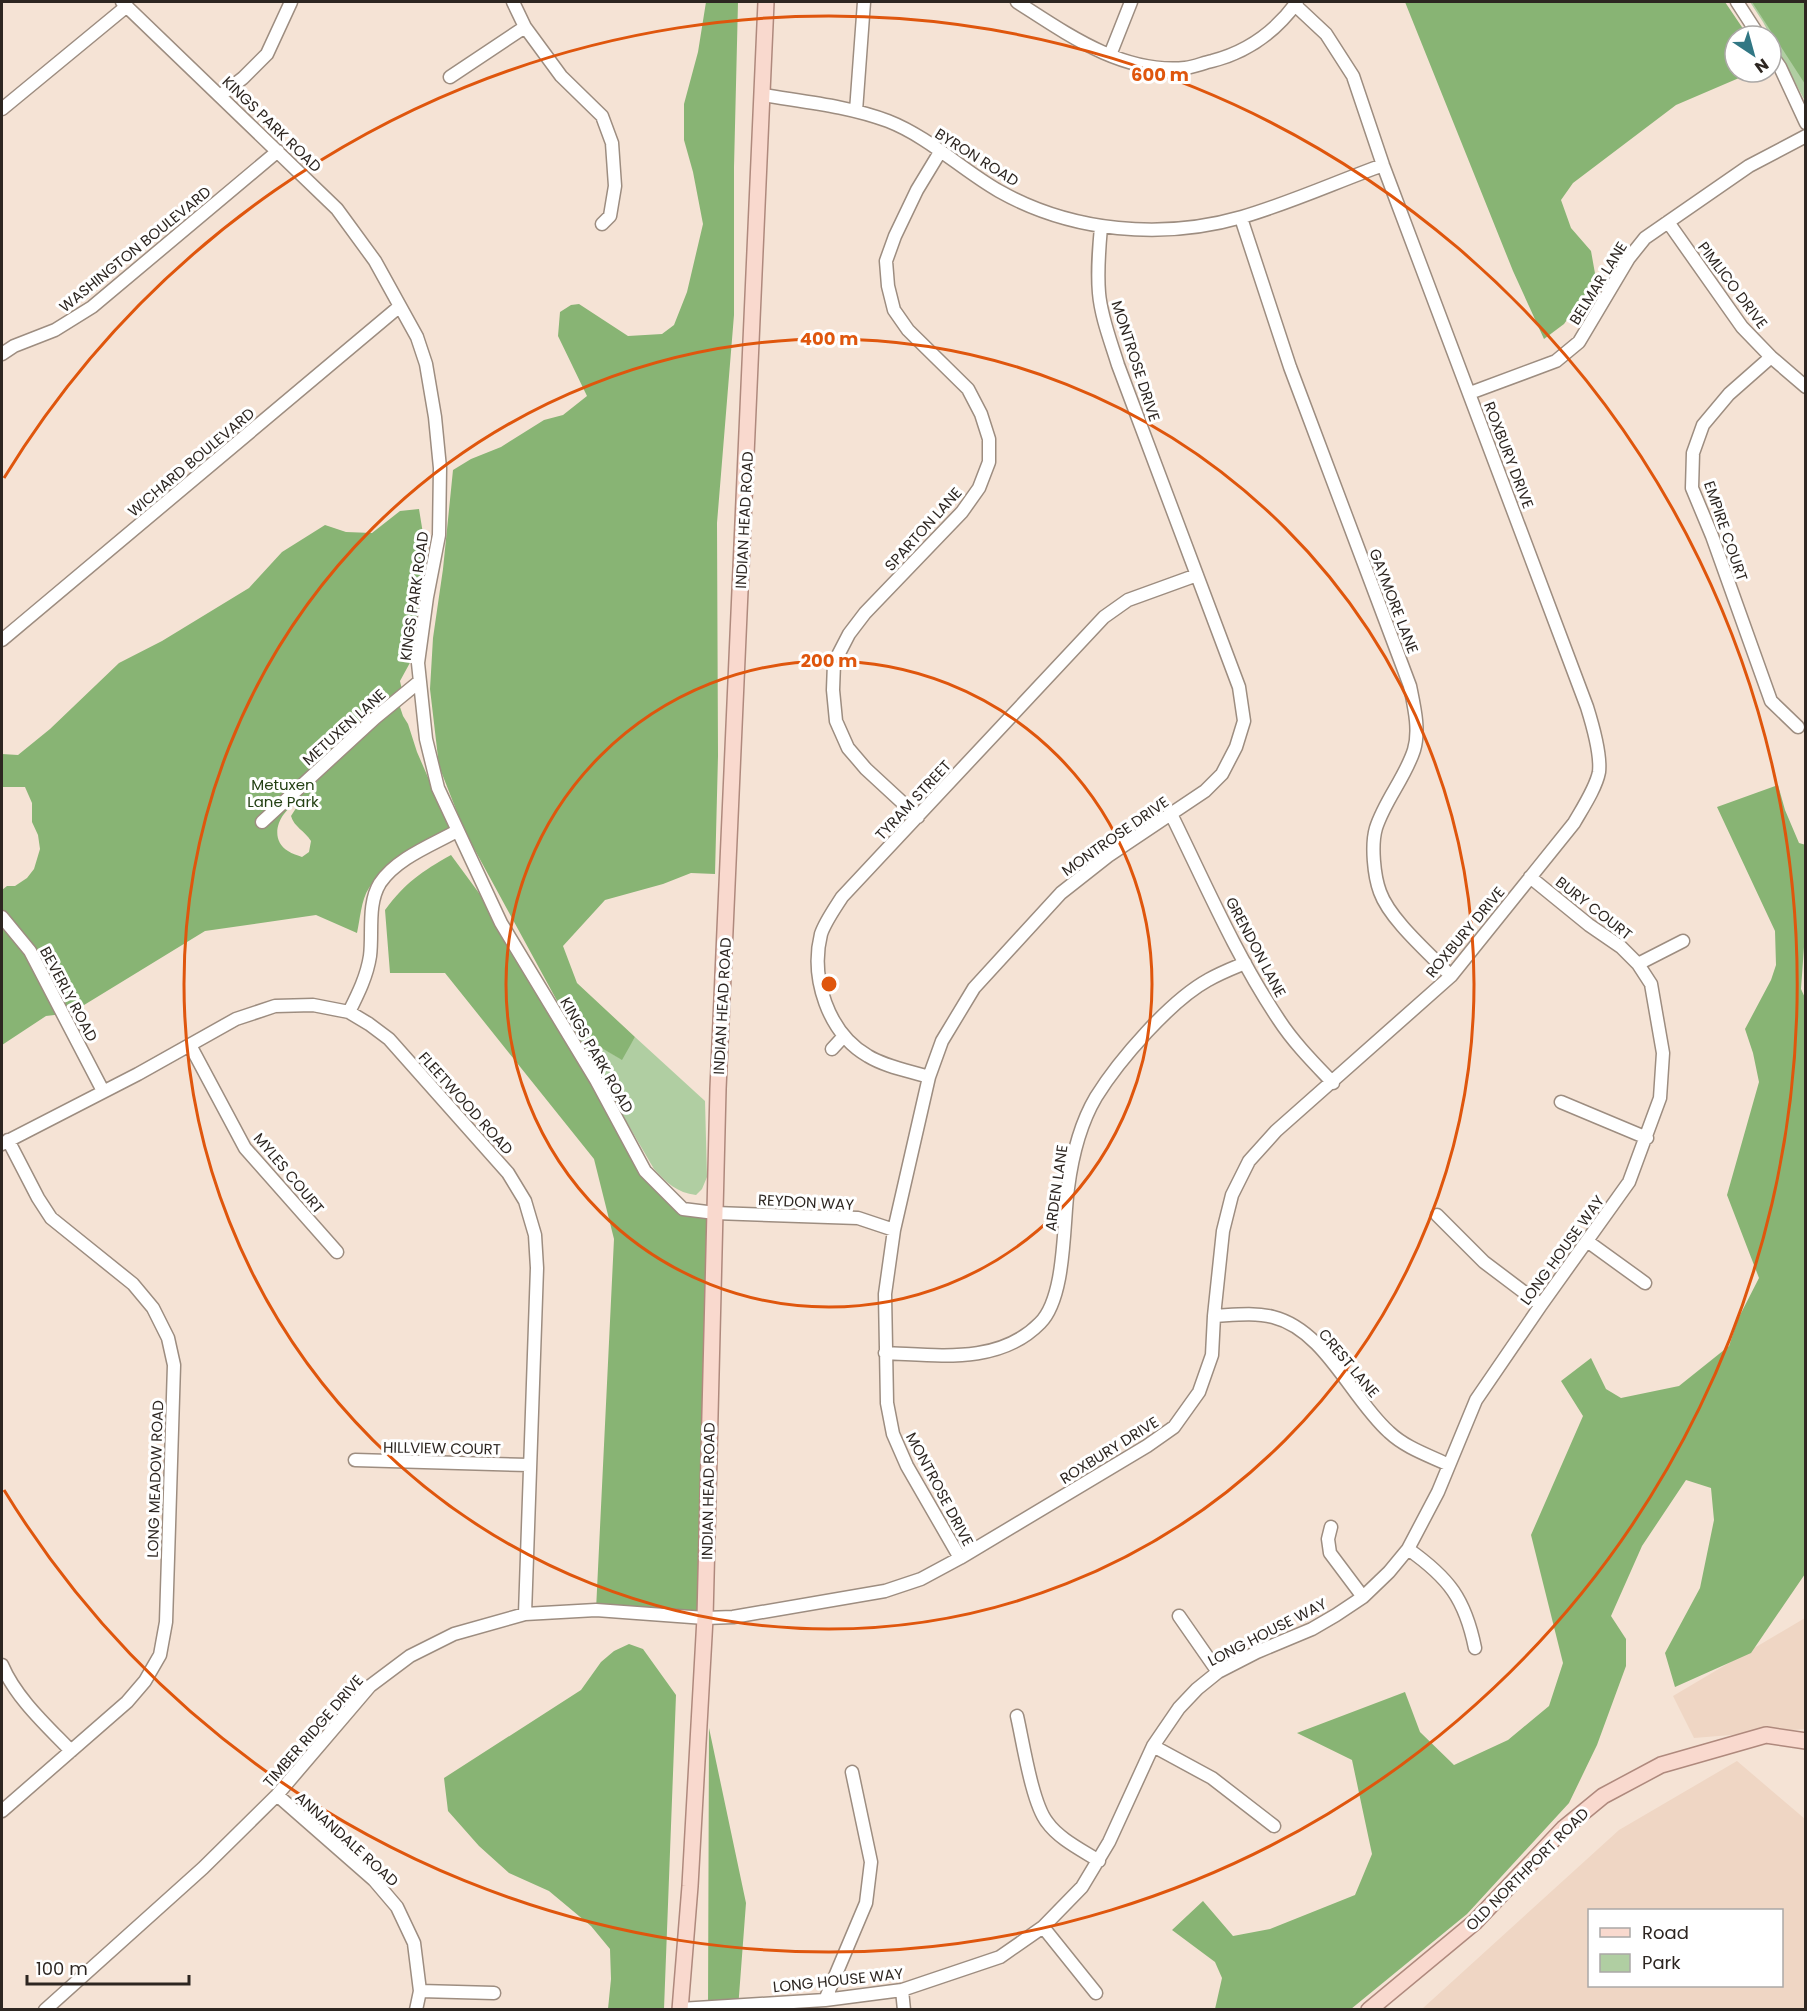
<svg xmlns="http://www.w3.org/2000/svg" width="1807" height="2011" viewBox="0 0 1807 2011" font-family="Poppins,sans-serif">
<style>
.built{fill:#efd6c4;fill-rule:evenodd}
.green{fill:#b0cea2}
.forest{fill:#88b474;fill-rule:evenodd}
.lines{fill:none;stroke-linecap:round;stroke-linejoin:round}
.minor-casing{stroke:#9d8d80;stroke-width:15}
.major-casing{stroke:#af897d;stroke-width:18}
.minor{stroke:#fff;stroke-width:12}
.major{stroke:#f9d9ce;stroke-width:15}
.ring{fill:none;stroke:#df560d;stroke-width:3}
.labels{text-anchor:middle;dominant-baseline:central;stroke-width:6;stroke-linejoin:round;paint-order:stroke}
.street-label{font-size:15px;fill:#2d2621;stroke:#fff}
.park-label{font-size:15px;fill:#234013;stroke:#fff}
.centre{fill:#df560d;stroke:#fff;stroke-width:3}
.ring-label{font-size:18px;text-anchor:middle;font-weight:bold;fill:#df560d;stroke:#fff;stroke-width:6;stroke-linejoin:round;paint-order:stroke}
</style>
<rect width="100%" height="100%" fill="#f5e3d5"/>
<path class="built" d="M1805,1618V1729L1694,1738L1673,1696Z
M1737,1761L1805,1819V2009H1422L1619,1830ZM1590,1910H1782V1986H1590Z"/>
<path class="green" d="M1750,2H1805V101L1763,22Z
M574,1032L621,1059L635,1037L705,1101L707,1177L702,1189L696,1195C677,1193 666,1182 654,1169Z"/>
<path class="forest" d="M706,2H738L734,167V315L717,523L718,756L715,874L691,873L663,884L605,900L563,946L577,983L635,1037L622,1060L574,1032L464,830L439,766L430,689L433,638L443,569L453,470L471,459L501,447L544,420L563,415L587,396L558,336L560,312L571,305L579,304L628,336L662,334L674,325L687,292L703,224L693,172L684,140V104L698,52Z
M1405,2H1725L1748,36H1735V72H1753L1676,105L1573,183L1561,200L1571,228L1591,251L1596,279L1564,324L1544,339L1513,271Z
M1752,2H1805V84Z
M419,509L425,546L412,659L400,681L402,690L400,707L403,716L408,724L417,752L450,828C420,843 387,859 369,888C361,900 360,920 357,933L316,915L205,931L71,1013L46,1016L2,1045V890L7,886H15L27,878L34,869L40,849L38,835L32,822V803L25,787H2V754L18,755L50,729L119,663L162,641L249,588L282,552L325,525L346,532L372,533L400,511ZM363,722L364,733C355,745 349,749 334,751L335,742ZM300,802L291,816C294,827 305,831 311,841L309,852L302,857C298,855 292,854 288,851C267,838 280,809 300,802Z
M1778,785L1785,810L1799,843L1806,845V919L1801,989L1806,1000L1805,1574L1751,1653L1675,1687L1665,1653L1700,1588L1714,1520L1711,1488L1686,1480L1642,1546L1611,1616L1626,1639V1666L1597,1745L1569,1803L1467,1914L1351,2009H1215L1222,1978L1215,1962L1172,1930L1203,1901L1233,1936L1270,1929L1355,1895L1372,1854L1352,1760L1297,1733L1405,1692L1420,1732L1454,1765L1508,1740L1549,1706L1563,1663L1531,1535L1583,1416L1561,1381L1591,1358L1606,1389L1621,1398L1679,1386L1729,1346L1738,1319L1759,1278L1727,1195L1759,1082L1753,1053L1745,1029L1771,980L1776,965L1775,931L1717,807Z
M451,855L501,923L645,1171L683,1209L715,1213L705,1618L596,1610L614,1239L594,1159L445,973H390L385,910C406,882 421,872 451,855Z
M629,1644L643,1649L676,1695L664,2009H608L611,1979L610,1949L591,1926L549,1891L509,1873L479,1846L448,1811L444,1778L581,1690L601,1662L614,1651Z
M709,1728L746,1903L738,2009L708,2010Z"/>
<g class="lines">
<g class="minor-casing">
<path id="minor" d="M122,2L337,209L375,261L417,337L426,364L435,417L440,468L439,535L427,597L418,663L426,739L438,788L501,923L596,1080L645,1171L683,1209L715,1213L858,1218L894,1230
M513,2L525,27L561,76L602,116L612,143L615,186L610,216L602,224
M1017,2C1067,34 1122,74 1185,68C1194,67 1203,63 1212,61C1247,52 1276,31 1297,2
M1737,2L1759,36
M1771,54L1780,67L1806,123
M1110,55L1131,2
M450,77L525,27
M221,95L243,78L267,54L291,2
M763,95C805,102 848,106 888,121C929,137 962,170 999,191C1072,232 1162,240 1242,217C1290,203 1336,182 1383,165
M2,109L127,6
M856,111L864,2
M1241,218L1290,367L1410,686C1414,706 1420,730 1414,750C1405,778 1385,800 1376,828C1371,845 1374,876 1380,892C1390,920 1430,954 1451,976
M1668,222L1742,327L1771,357L1806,387
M2,354L14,346L55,330L92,307L278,151
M1771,357L1729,394L1703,425L1693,453L1692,488L1712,536L1771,701L1798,727
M1470,393L1556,361L1579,342L1629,258L1645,238L1749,166L1806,136
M2,640L400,306
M1171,814C1205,883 1236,956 1279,1020C1294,1043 1314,1063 1333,1083
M918,817L866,769L848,748L836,721L833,690L834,663L849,634L865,613L962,512L979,488L989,462V439L981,414L968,389L908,330L894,310L888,286L886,261L895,236L917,190L940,152
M262,822L375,718L420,681
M2,917L30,951L103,1091
M1638,964L1683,941
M349,1012C358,994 367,976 370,956C373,933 367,904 380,883C397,858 432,845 457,831
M190,1045L245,1148L337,1252
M832,1049L843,1037
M929,1077C910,1071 886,1067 868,1056C828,1033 810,978 821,934C825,922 835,908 842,897L1104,617L1128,600L1197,575
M1561,1102L1647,1138
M2,1144L138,1074L236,1019L275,1006L313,1005L349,1012L369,1024L389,1039L508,1173L525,1201L535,1235L537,1268L525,1614
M1437,1215L1484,1262L1541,1305
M1587,1241L1645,1283
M1214,1316C1233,1315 1254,1312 1273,1317C1325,1330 1351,1398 1389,1432C1406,1448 1428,1455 1449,1465
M885,1353C938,1355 999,1365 1040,1323C1066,1297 1063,1224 1068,1188C1072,1157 1080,1124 1096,1097C1119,1060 1170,1001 1208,980C1220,973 1233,968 1245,963
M355,1460L529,1465
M1331,1527L1328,1539L1330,1553L1363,1597
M1408,1549C1449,1578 1465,1599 1475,1648
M960,1558L907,1466L893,1434L887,1403L885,1294L894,1230L929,1077L942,1041L974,988L1061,893L1108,856L1205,791L1222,774L1236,747L1244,721L1239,687L1118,365C1111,342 1101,317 1099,293C1097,270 1099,249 1101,227
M1179,1616L1218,1672
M2,1665C16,1698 46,1725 71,1751
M1017,1716C1023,1742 1032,1803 1047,1822C1059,1839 1082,1850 1099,1861
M1153,1746L1212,1778L1274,1826
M277,1795L374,1880L397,1907L414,1943L420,1991L416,2010
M2,1811L127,1702L145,1681L160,1655L166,1622L174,1365L168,1338L153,1308L133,1284L51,1218L38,1198L8,1140
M1043,1927L1096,1993
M902,1990L904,2010
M420,1991L494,1993
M825,2000L866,1903L871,1862L852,1772
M680,2009L825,2000L902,1990L1000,1957L1043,1927L1082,1887L1109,1842L1153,1746L1179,1708L1197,1689L1218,1672L1257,1652L1312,1629L1336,1615L1363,1597L1389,1572L1408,1549L1438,1492L1476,1400L1541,1305L1629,1182L1660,1098L1663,1053L1651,984L1638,964L1621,947L1589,925L1530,877
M45,2010L203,1868L277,1795L370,1686L410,1656L454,1634L525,1614L596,1610L705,1618L733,1617L885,1591L921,1579L960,1558L1147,1446L1174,1427L1199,1392L1212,1355L1214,1316L1223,1231L1232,1195L1249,1161L1276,1131L1451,976L1574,823C1582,809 1596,788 1599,772C1601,755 1592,723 1587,707L1383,165L1353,76L1326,34L1295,5"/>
</g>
<g class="major-casing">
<path id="major" d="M680,2010L690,1886L705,1618L718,1089L766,2
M1369,2010L1475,1922L1564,1828L1603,1796L1661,1765L1766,1735L1806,1741"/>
</g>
<use href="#minor" class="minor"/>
<use href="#major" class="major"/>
</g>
<g class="ring">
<circle cx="829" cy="984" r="323"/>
<circle cx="829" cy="984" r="645"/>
<path d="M4 478A968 968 0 1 1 4 1490"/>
</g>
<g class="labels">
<g class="street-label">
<text transform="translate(272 124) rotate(44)">KINGS PARK ROAD</text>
<text transform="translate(977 157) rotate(32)">BYRON ROAD</text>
<text transform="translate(135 249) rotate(-39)">WASHINGTON BOULEVARD</text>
<text transform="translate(1598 283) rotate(-58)">BELMAR LANE</text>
<text transform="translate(1733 285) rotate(53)">PIMLICO DRIVE</text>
<text transform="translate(1136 361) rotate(72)">MONTROSE DRIVE</text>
<text transform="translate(1509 455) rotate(69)">ROXBURY DRIVE</text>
<text transform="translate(191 462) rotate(-40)">WICHARD BOULEVARD</text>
<text transform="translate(744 520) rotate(-87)">INDIAN HEAD ROAD</text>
<text transform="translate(923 529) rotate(-48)">SPARTON LANE</text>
<text transform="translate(1726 531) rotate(71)">EMPIRE COURT</text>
<text transform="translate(414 596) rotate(-82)">KINGS PARK ROAD</text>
<text transform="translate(1394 601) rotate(69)">GAYMORE LANE</text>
<text transform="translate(344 727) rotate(-42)">METUXEN LANE</text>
<text transform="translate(913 800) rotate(-47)">TYRAM STREET</text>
<text transform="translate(1115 836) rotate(-35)">MONTROSE DRIVE</text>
<text transform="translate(1594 908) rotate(38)">BURY COURT</text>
<text transform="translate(1465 932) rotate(-50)">ROXBURY DRIVE</text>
<text transform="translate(1256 947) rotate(62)">GRENDON LANE</text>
<text transform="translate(69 994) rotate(62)">BEVERLY ROAD</text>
<text transform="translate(722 1006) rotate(-87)">INDIAN HEAD ROAD</text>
<text transform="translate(597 1055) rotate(60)">KINGS PARK ROAD</text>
<text transform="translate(466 1103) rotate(48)">FLEETWOOD ROAD</text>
<text transform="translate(289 1173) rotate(50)">MYLES COURT</text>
<text transform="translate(1056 1188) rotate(-82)">ARDEN LANE</text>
<text transform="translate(806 1202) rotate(3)">REYDON WAY</text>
<text transform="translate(1562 1250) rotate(-54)">LONG HOUSE WAY</text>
<text transform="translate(1349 1363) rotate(50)">CREST LANE</text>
<text transform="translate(442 1448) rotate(1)">HILLVIEW COURT</text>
<text transform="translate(1109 1450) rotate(-32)">ROXBURY DRIVE</text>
<text transform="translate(155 1479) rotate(-88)">LONG MEADOW ROAD</text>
<text transform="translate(940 1489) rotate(62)">MONTROSE DRIVE</text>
<text transform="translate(708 1491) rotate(-89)">INDIAN HEAD ROAD</text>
<text transform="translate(1267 1632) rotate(-27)">LONG HOUSE WAY</text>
<text transform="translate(313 1731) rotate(-49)">TIMBER RIDGE DRIVE</text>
<text transform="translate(347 1839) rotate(42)">ANNANDALE ROAD</text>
<text transform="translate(1527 1869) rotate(-45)">OLD NORTHPORT ROAD</text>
<text transform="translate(838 1980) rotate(-6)">LONG HOUSE WAY</text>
</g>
<g class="park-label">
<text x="283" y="784">Metuxen<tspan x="283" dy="17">Lane Park</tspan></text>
</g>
</g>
<circle cx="829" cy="984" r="9" class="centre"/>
<g class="ring-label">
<text x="1160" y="81">600 m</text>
<text x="829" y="345">400 m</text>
<text x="829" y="667">200 m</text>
</g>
<rect width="1807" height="2011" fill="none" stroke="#2d2621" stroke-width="6"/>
<rect x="1588" y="1909" width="195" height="78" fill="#ffffff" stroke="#aba8a6" stroke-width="1.5"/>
<rect x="1600" y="1928" width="30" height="9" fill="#f9d9ce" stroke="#aba8a6" stroke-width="1.5"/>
<text x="1642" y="1939" font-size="18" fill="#2d2621">Road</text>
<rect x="1600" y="1954" width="30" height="18" fill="#b0cea2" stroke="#aba8a6" stroke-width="1.5"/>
<text x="1642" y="1969" font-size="18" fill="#2d2621">Park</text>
<g transform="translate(1753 54) rotate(144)"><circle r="28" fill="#ffffff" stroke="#aba8a6" stroke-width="1.5"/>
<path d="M0-4.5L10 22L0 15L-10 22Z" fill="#317784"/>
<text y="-9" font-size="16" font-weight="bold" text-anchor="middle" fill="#2d2621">N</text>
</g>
<path d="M27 1975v9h162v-9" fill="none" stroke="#2d2621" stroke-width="3"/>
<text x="36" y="1975" font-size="18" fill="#2d2621" stroke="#ffffff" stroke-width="4.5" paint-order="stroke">100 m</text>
</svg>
